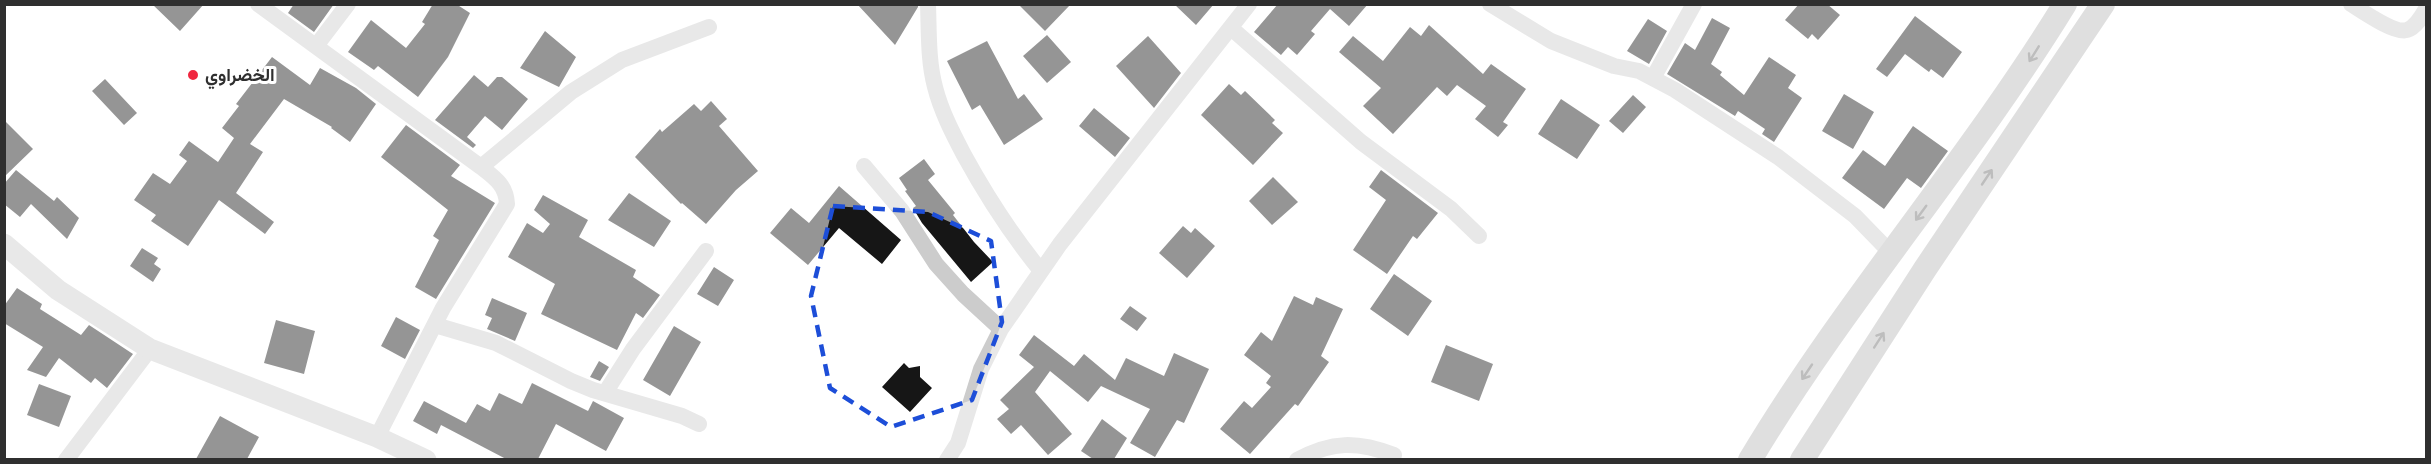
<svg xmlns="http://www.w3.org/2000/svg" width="2431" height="464" viewBox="0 0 2431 464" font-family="Arial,Vazirmatn,sans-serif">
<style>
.building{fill:#161616}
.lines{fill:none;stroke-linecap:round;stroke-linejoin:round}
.minor{stroke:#ccc;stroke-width:16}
.tertiary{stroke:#ccc;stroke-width:21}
.secondary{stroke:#b9b9b9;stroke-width:24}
.oneway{stroke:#6d6d6d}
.marked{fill:none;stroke:#1d4ed8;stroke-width:4.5;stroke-dasharray:12 8;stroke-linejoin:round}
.poi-dot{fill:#f0273f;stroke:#fff;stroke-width:2}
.labels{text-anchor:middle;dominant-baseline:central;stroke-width:6;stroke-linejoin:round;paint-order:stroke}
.poi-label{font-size:18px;font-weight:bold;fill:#2f2f2f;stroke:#fff;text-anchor:start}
</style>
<rect width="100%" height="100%" fill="#fff"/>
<path class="building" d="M152,4H204L180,31Z
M294,4H334L314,32L288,13Z
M433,4H456L470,13L448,57L418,97L378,66L374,70L348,52L371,20L406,48L425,24L422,22Z
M857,4H918V7L895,45Z
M1018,4H1071L1045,31Z
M1174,4H1214L1196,25Z
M1278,4H1368L1349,26L1330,9L1311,31L1315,34L1297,55L1288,47L1281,55L1254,32Z
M1799,4H1827L1840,15L1818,40L1812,34L1808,39L1785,20Z
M1915,16L1962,52L1943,78L1931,69L1929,72L1905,54L1887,77L1876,69Z
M1712,18L1730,28L1711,64L1722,72L1720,75L1744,95L1769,57L1796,75L1788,88L1802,98L1774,142L1762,134L1765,129L1738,111L1735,116L1667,74L1685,43L1695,50Z
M1648,19L1667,31L1649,64L1627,51Z
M1429,25L1483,74L1491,64L1526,89L1503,122L1508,125L1498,137L1475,119L1486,106L1457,85L1447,96L1437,87L1393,134L1363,106L1381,88L1339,52L1353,36L1383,61L1410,27L1421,36Z
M545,31L576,57L559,87L520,68Z
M1047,35L1071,62L1047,83L1023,56Z
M1148,36L1181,73L1154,108L1116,66Z
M987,41L1018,99L1024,94L1043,119L1004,145L980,105L972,110L947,61Z
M272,57L310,85L320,68L356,88L376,104L350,142L331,128L332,127L284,99L250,144L263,152L236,193L274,222L265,234L219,200L188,246L151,221L156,215L134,200L153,173L170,184L187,161L179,155L189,141L218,162L234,138L222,128L239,106L236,104Z
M474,75L488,87L497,77H502L528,99L502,130L485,116L467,137L476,145L473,148L435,120Z
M105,79L137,113L124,125L92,91Z
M1229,84L1241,95L1245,91L1275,120L1272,123L1283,133L1253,165L1201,115Z
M1844,94L1874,112L1853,149L1822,131Z
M1633,95L1646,107L1623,133L1609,121Z
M1561,99L1600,125L1577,159L1538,134Z
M711,101L727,119L719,126L758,171L736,190L706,224L682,203L681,204L635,157L660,129L662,132L694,104L701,111Z
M1094,108L1130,138L1115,157L1079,126Z
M4,120L33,149L4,177Z
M406,125L460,165L451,176L495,203L436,299L415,287L439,240L433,236L448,210L381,157Z
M1913,126L1948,151L1921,188L1907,178L1884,209L1842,178L1863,150L1885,166Z
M924,159L935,174L928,180L955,213L953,215L974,242L993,262L971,282L922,223L913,208L916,206L905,191L907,190L899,178Z
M16,170L54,201L57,197L79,218L67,239L31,204L20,217L4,204V184Z
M1381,170L1438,213L1417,239L1413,236L1387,274L1353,250L1386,200L1369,187Z
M1273,177L1298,202L1272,225L1249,201Z
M839,186L901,240L882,264L839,228L808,265L770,233L791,208L809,223Z
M629,193L671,221L654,247L608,220Z
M543,195L588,220L579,237L636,270L633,277L660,295L643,318L636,313L617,350L541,314L555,284L508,257L527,223L543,233L550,224L534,210Z
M1183,226L1191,233L1195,228L1215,246L1187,278L1159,253Z
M142,248L158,258L154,264L161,269L153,282L130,266Z
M714,267L734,280L718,306L697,294Z
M1394,274L1432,301L1408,336L1370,309Z
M17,288L42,304L40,309L81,335L89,325L133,354L107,388L95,378L91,383L59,358L46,377L27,370L43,347L4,323V306Z
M1294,296L1313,305L1316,297L1343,309L1321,356L1329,362L1298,406L1295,404L1250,454L1220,429L1244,401L1252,408L1271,387L1266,383L1271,376L1244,355L1261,332L1272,341Z
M492,298L527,313L515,341L487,329L492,318L485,315Z
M1130,306L1147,318L1137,331L1120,319Z
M396,317L420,330L405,359L381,346Z
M276,320L315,331L304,374L264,363Z
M674,326L701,342L670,396L643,380Z
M1034,335L1074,366L1084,354L1115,380L1126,358L1164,376L1174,353L1209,369L1184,423L1177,420L1155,457L1130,443L1150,409L1101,386L1088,402L1050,371L1035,392L1072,434L1048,455L1021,425L1011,434L997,419L1009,409L1000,400L1034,367L1019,355Z
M1446,345L1493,364L1479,401L1431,382Z
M599,361L609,367L600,381L590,377Z
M904,363L909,368L920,366V377L932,388L910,412L882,387Z
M532,383L588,411L593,401L624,418L606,451L556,424L538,459H506L441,425L437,434L413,421L424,401L466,423L477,404L490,411L499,393L522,404Z
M39,384L71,396L59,427L27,415Z
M220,416L259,437L247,459H196Z
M1102,419L1127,438L1114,459H1093L1081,451Z"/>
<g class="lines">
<path class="minor" d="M258,4L481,167C495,178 506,185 507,204L443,308L377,437
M928,4C929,32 928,61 935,87C941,111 953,134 964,155C987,197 1011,234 1041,271
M1490,4L1551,41L1614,66L1639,71L1675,90L1778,157L1855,216L1891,253
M2351,4C2362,11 2395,34 2407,30C2416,27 2422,16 2426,9
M1231,28L1361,142L1451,209L1479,236
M316,46L348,4
M1653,78L1694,4
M864,166L902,211L936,264L963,294L1001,329
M481,167L571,92L622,60L709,27
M435,325L496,343L571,381L593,390L682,416L699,424
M605,393L633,349L706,251
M66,460L150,349
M947,460L958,443L981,369L1001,329L1060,244L1249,4
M1297,460C1332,441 1357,441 1394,455"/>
<path class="tertiary" d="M4,244L58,290L150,349L377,437L426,460"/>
<path class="secondary" d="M1750,460C1845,301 1968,162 2065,4
M1802,460L1925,269L2103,4"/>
</g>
<defs><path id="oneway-shaft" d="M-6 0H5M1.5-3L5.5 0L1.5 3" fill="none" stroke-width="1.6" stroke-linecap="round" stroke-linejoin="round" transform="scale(1.5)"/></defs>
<g class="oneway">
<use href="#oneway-shaft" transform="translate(2034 54) rotate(122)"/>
<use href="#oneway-shaft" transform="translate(1987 177) rotate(-56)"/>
<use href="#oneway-shaft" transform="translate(1921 213) rotate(126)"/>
<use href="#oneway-shaft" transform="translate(1879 340) rotate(-57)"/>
<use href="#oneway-shaft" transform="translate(1807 372) rotate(124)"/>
</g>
<path d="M0 0H2431V464H0ZM833,206L928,212L991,241L1002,322L972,400L891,427L830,388L811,296Z" fill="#fff" fill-opacity=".55" fill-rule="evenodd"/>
<path class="marked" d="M833,206L928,212L991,241L1002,322L972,400L891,427L830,388L811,296Z"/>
<circle class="poi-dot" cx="193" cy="75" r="6"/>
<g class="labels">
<g class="poi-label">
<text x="205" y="75">الخضراوي</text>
</g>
</g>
<rect width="2431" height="464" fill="none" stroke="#2f2f2f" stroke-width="12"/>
</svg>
